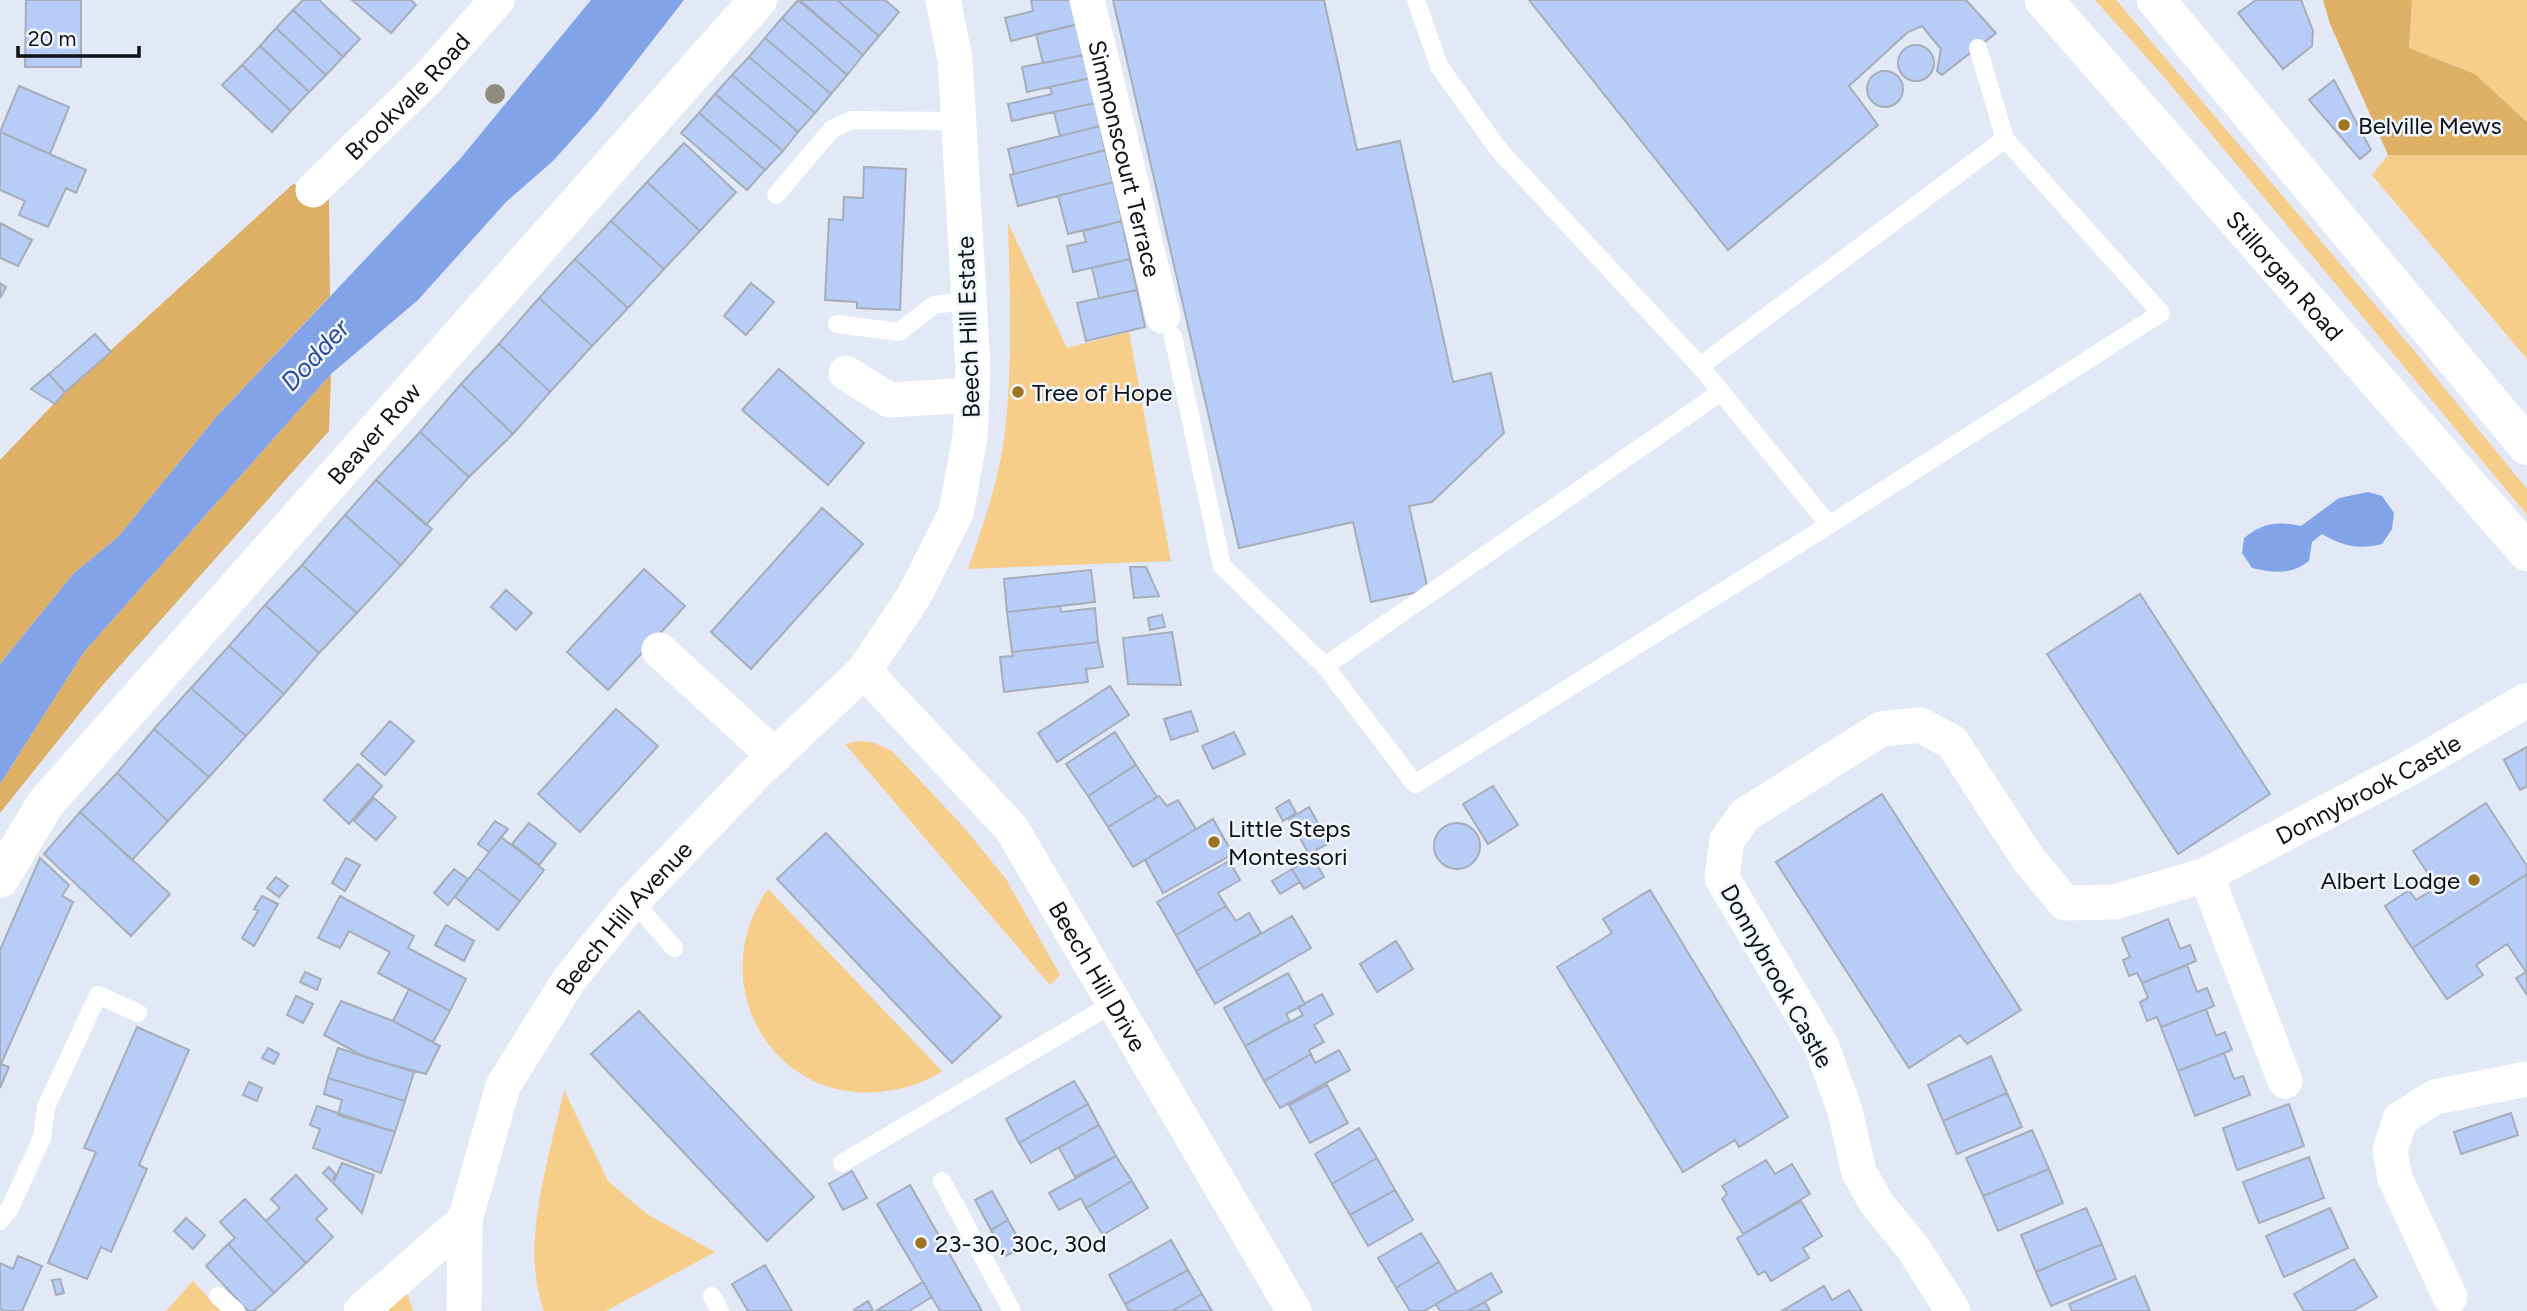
<svg xmlns="http://www.w3.org/2000/svg" width="2527" height="1311" viewBox="0 0 2527 1311" font-family="Figtree,sans-serif">
<style>
.green{fill:#f7cd8a}
.forest{fill:#ddb065}
.water{fill:#82a3e8}
.building{fill:#b7ccf7;stroke:#a6acb8;stroke-width:2}
.lines{fill:none;stroke-linecap:round;stroke-linejoin:round}
.service{stroke:#fff;stroke-width:18}
.minor{stroke:#fff;stroke-width:35}
.tertiary{stroke:#fff;stroke-width:38}
.secondary{stroke:#fff;stroke-width:38}
.tree{fill:#938a7f}
.poi-dot{fill:#9e7322;stroke:#f2f6fd;stroke-width:2.5}
.labels{text-anchor:middle;dominant-baseline:central;stroke-width:5;stroke-linejoin:round;paint-order:stroke}
.street-label{font-size:24px;fill:#0f1116;stroke:#f2f6fd}
.poi-label{font-size:24px;fill:#0f1116;stroke:#f2f6fd;text-anchor:start}
.water-label{font-size:26px;font-style:italic;fill:#294b9c;stroke:#f2f6fd}
</style>
<rect width="100%" height="100%" fill="#e2e8f5"/>
<path class="green" d="M2095,0H2116L2411,347L2527,489V515L2164,77Z
M2412,0H2527V122L2475,74L2409,48Z
M2388,155H2527V359L2372,175Z
M1008,223L1067,348L1129,332L1171,561L968,569C983,525 1000,478 1005,430C1013,361 1010,292 1008,223Z
M859,741L872,742L892,751L962,825L1006,879L1060,975L1050,985L845,744Z
M768,889L942,1071C928,1081 910,1087 893,1090C775,1112 701,984 768,889Z
M564,1090L608,1181L647,1214L715,1252L606,1311H544C519,1246 550,1155 564,1090Z
M193,1281L221,1311H166Z
M405,1286L413,1311H377Z"/>
<path class="forest" d="M2323,0H2412L2409,48L2475,74L2527,122V155H2388L2330,24Z
M293,184L329,195L330,296L218,415L118,537L74,573L0,664V460L65,392Z
M331,374L329,431L101,687L0,813V784L84,652Z"/>
<path class="water" d="M591,0H684L596,113L553,161L507,201L418,300L331,374L84,652L0,784V664L74,573L118,537L218,415L460,159Z
M2368,492L2382,496L2394,513L2392,529L2382,544C2358,550 2343,546 2322,534L2312,542L2309,561C2291,575 2274,573 2252,568L2242,553L2244,538C2263,523 2278,521 2301,526L2339,498Z"/>
<path class="building" d="M26,0H81V67H25Z
M303,0H319L360,39L343,57L293,10Z
M352,0H411L416,5L391,33Z
M798,0L863,55L847,75L782,18Z
M800,0H837L879,36L863,55Z
M837,0H885L899,12L879,36Z
M1031,0H1073L1078,24L1011,41L1005,18L1033,11Z
M1113,0H1324L1357,150L1400,141L1453,382L1491,373L1504,433L1432,502L1409,506L1428,590L1371,602L1353,522L1239,548Z
M1529,0H1966L1996,33L1942,75L1937,71L1941,49L1922,26L1908,32L1849,86L1878,125L1728,250Z
M2256,0H2301L2313,31L2312,46L2283,69L2238,13Z
M293,10L343,57L326,75L276,28Z
M782,18L847,75L831,94L765,38Z
M1078,24L1084,55L1043,63L1036,34Z
M276,28L326,75L309,92L260,46Z
M765,38L831,94L815,113L749,57Z
M1898 63a18 18 0 1 1 36 0a18 18 0 1 1-36 0Z
M260,46L309,92L291,111L242,65Z
M1084,55L1090,78L1027,92L1022,67Z
M749,57L815,113L798,132L732,75Z
M242,65L291,111L272,132L222,85Z
M1867 89a18 18 0 1 1 36 0a18 18 0 1 1-36 0Z
M732,75L798,132L783,151L715,94Z
M1090,78L1095,103L1012,121L1008,104L1052,94L1050,87Z
M2334,80L2371,150L2360,159L2309,100Z
M19,86L69,107L50,154L0,132Z
M715,94L783,151L765,170L699,113Z
M1095,103L1100,126L1060,136L1054,112Z
M699,113L765,170L747,190L681,133Z
M1100,126L1105,150L1014,174L1008,149Z
M0,132L86,170L76,193L66,188L48,227L19,215L25,201L0,190Z
M684,143L736,192L700,231L647,182Z
M1105,150L1113,182L1018,206L1010,175Z
M864,167L906,169L900,310L857,308V302L825,300L829,219L843,220L844,197L863,198Z
M647,182L700,231L664,269L611,221Z
M1113,182L1122,221L1068,234L1058,196Z
M611,221L664,269L628,308L575,259Z
M1122,221L1130,259L1073,272L1067,246L1086,242L1083,231Z
M0,223L32,240L18,266L0,258Z
M575,259L628,308L592,346L539,298Z
M1130,259L1137,290L1099,298L1092,268Z
M0,283L6,287L0,298Z
M751,283L774,302L746,335L724,316Z
M1137,290L1145,327L1086,341L1077,303Z
M539,298L592,346L550,392L499,344Z
M95,334L111,352L65,392L49,374Z
M499,344L550,392L513,434L461,384Z
M779,369L864,443L828,485L742,410Z
M49,374L65,392L55,404L31,389Z
M461,384L513,434L469,477L420,432Z
M420,432L469,477L426,525L376,480Z
M376,480L432,529L401,565L345,515Z
M822,508L863,544L751,669L711,632Z
M345,515L401,565L357,613L302,565Z
M302,565L357,613L319,653L265,605Z
M1130,567H1146L1159,596L1134,598Z
M644,569L685,606L608,690L567,652Z
M1091,570L1095,602L1007,612L1004,579Z
M506,590L532,613L516,630L491,607Z
M2140,594L2270,794L2178,854L2047,654Z
M265,605L319,653L284,694L229,646Z
M1060,606L1061,612L1095,608L1098,642L1012,652L1007,612Z
M1162,615L1165,627L1150,630L1148,618Z
M1172,632L1181,685L1128,684L1123,638Z
M1098,642L1103,667L1086,669L1088,682L1004,692L1000,657L1013,656L1012,652Z
M229,646L284,694L246,736L191,688Z
M1110,686L1129,715L1057,762L1038,733Z
M191,688L246,736L209,777L154,729Z
M616,709L658,746L580,832L538,794Z
M1191,711L1198,731L1171,740L1164,719Z
M390,721L414,741L385,775L361,754Z
M154,729L209,777L168,821L117,773Z
M1115,732L1136,765L1088,796L1066,764Z
M1234,732L1245,754L1213,769L1202,746Z
M2527,747V786L2520,790L2504,760Z
M358,764L382,786L349,824L324,800Z
M1136,765L1157,797L1108,827L1088,796Z
M117,773L168,821L132,860L80,812Z
M1493,786L1518,825L1488,844L1463,804Z
M1882,794L2021,1010L1967,1044L1960,1035L1909,1068L1776,862Z
M1159,796L1167,806L1178,800L1196,829L1133,867L1108,827Z
M374,798L396,817L376,840L354,821Z
M1289,800L1296,813L1283,821L1276,808Z
M2486,803L2527,866V874L2412,948L2385,906L2409,890L2416,900L2437,887L2413,851Z
M1309,807L1329,843L1309,854L1289,819Z
M80,812L170,894L131,936L44,854Z
M1213,819L1233,854L1163,893L1145,860Z
M495,821L508,829L489,852L478,844Z
M529,823L556,844L539,865L512,844Z
M1434 846a23 23 0 1 1 46 0a23 23 0 1 1-46 0Z
M826,833L1001,1017L952,1063L777,879Z
M501,837L544,870L520,901L477,868Z
M1312,856L1324,877L1304,889L1292,869Z
M40,858L69,885L62,896L73,902L1,1064L9,1067L0,1088V950Z
M346,858L360,865L345,891L332,883Z
M1229,861L1240,880L1218,893L1226,906L1176,935L1157,902Z
M477,868L520,901L498,930L455,897Z
M454,869L468,879L448,905L434,893Z
M1292,869L1300,882L1280,894L1272,881Z
M2527,874V995L2516,978L2526,972L2507,944L2476,965L2483,975L2447,999L2412,948Z
M276,877L288,886L279,897L267,888Z
M1650,890L1788,1117L1739,1147L1735,1140L1683,1172L1557,967L1612,933L1603,919Z
M262,896L278,904L254,946L242,938L258,911L254,909Z
M340,896L414,936L408,948L466,979L450,1011L378,973L390,952L349,931L340,948L318,938Z
M1226,906L1236,921L1249,913L1261,933L1196,971L1176,935Z
M1292,916L1311,948L1215,1004L1196,971Z
M2168,919L2180,949L2190,945L2196,961L2142,983L2137,973L2129,976L2123,960L2130,957L2122,938Z
M446,925L474,941L464,961L435,945Z
M1396,941L1413,969L1377,992L1360,964Z
M2187,965L2197,992L2207,988L2214,1006L2161,1027L2157,1017L2147,1021L2140,1002L2148,998L2142,983Z
M305,972L321,979L317,990L300,982Z
M1288,973L1305,1004L1286,1014L1290,1021L1245,1046L1224,1008Z
M409,989L450,1011L433,1042L393,1021Z
M1322,994L1333,1014L1314,1025L1324,1042L1309,1050L1311,1054L1264,1081L1245,1046L1303,1015L1298,1007Z
M296,996L313,1004L303,1023L287,1015Z
M341,1001L393,1021L440,1046L426,1074L367,1058L324,1035Z
M2206,1009L2216,1036L2225,1032L2232,1050L2178,1071L2161,1027Z
M639,1011L814,1197L767,1241L591,1054Z
M137,1027L189,1050L139,1165L147,1169L111,1252L101,1247L87,1279L48,1263L96,1152L84,1148Z
M268,1048L279,1054L274,1064L262,1058Z
M338,1048L414,1072L405,1101L328,1078Z
M1339,1050L1350,1070L1280,1108L1264,1081L1311,1054L1315,1063Z
M2224,1053L2234,1079L2243,1076L2250,1095L2195,1116L2178,1071Z
M1991,1056L2007,1093L1943,1121L1928,1085Z
M328,1078L405,1101L395,1132L338,1115L342,1100L324,1094Z
M1074,1081L1088,1104L1019,1143L1006,1119Z
M249,1082L262,1088L257,1101L243,1095Z
M1327,1085L1348,1123L1310,1143L1289,1105Z
M2007,1093L2022,1127L1957,1154L1943,1121Z
M1088,1104L1099,1125L1031,1163L1019,1143Z
M2289,1104L2304,1146L2237,1170L2223,1128Z
M317,1106L395,1132L381,1173L313,1148L320,1129L310,1125Z
M2511,1113L2518,1135L2461,1154L2454,1132Z
M1099,1125L1116,1156L1075,1177L1059,1148Z
M1359,1128L1377,1158L1332,1184L1315,1154Z
M2032,1130L2049,1169L1983,1196L1966,1158Z
M1116,1156L1132,1181L1086,1208L1081,1198L1059,1210L1049,1193Z
M2309,1157L2324,1198L2259,1223L2243,1182Z
M1377,1158L1395,1190L1350,1215L1332,1184Z
M1766,1160L1775,1174L1792,1164L1810,1194L1743,1234L1722,1199L1727,1194L1722,1186Z
M342,1163L374,1175L362,1213L333,1183Z
M329,1167L336,1175L331,1181L323,1173Z
M2049,1169L2063,1203L1998,1231L1983,1196Z
M852,1171L867,1198L843,1210L829,1184Z
M296,1175L327,1209L316,1219L333,1237L306,1263L266,1221L280,1208L271,1199Z
M1132,1181L1148,1208L1103,1235L1086,1208Z
M910,1185L982,1311H940L877,1204Z
M1395,1190L1413,1220L1368,1246L1350,1215Z
M992,1191L1008,1220L991,1230L975,1200Z
M245,1199L306,1263L274,1293L228,1244L235,1238L220,1222Z
M1801,1201L1822,1236L1803,1248L1809,1258L1771,1281L1765,1271L1758,1275L1737,1238Z
M2086,1208L2102,1244L2036,1272L2021,1235Z
M2330,1208L2348,1248L2284,1277L2266,1236Z
M186,1218L205,1235L193,1249L174,1231Z
M1008,1220L1023,1247L1006,1256L991,1230Z
M1421,1233L1439,1262L1396,1288L1378,1258Z
M1171,1240L1188,1270L1125,1304L1109,1275Z
M228,1244L274,1293L254,1311H248L206,1266Z
M2102,1244L2116,1279L2051,1306L2036,1272Z
M18,1256L42,1266L22,1311H4L0,1309V1263L13,1269Z
M2354,1259L2377,1297L2353,1311H2304L2294,1294Z
M1439,1262L1457,1292L1424,1311H1410L1396,1288Z
M765,1265L792,1311H748L732,1284Z
M1188,1270L1202,1294L1172,1311H1129L1125,1304Z
M1491,1273L1502,1292L1468,1311H1440L1436,1304Z
M2135,1276L2150,1311H2072L2069,1304Z
M60,1279L64,1293L56,1295L52,1280Z
M923,1282L932,1297L909,1311H876Z
M1824,1286L1832,1300L1849,1290L1862,1311H1782Z
M1202,1294L1212,1311H1172Z
M868,1301L873,1311H855L854,1310Z
M1485,1302L1490,1311H1468Z"/>
<g class="lines">
<path class="service" d="M1416,0L1439,66L1499,150L1700,366L1829,525L2161,313L2005,139L1700,366
M1978,48L2005,139
M776,195L832,129L852,120L959,121
M837,324L899,332L934,305L969,300
M1173,336L1222,566L1325,666
M1721,392L1325,666L1415,784L1829,525
M633,901L674,948
M842,1163L1114,1003
M942,1181L1012,1311
M0,1221L9,1210L42,1138L46,1107L98,995L138,1013
M218,1296L236,1311
M712,1296L720,1311"/>
<g class="minor">
<path id="s1" d="M1087,0L1163,316"/>
<path id="s2" d="M313,190L427,79L497,0"/>
<path d="M846,373L889,400L972,395"/>
<path d="M659,650L775,756"/>
<path id="s3" d="M864,671L1012,829L1294,1311"/>
<path d="M2206,875L2285,1081"/>
<path d="M2450,1297L2395,1178L2390,1151L2400,1119L2435,1097L2527,1079"/>
<path d="M361,1311L465,1220"/>
<path id="s4" d="M464,1311L465,1220L503,1086L569,980L633,901L758,771L864,671L914,596L956,513L970,437L973,368L955,59L943,0"/>
<path id="s5" d="M1953,1311L1913,1248L1877,1204L1859,1172L1845,1111L1822,1047L1722,878L1727,840L1745,815L1881,729L1920,725L1952,742L2029,860L2065,903L2115,902L2206,875L2408,769L2527,700"/>
</g>
<path class="tertiary" id="s6" d="M0,879L45,804L758,0"/>
<g class="secondary">
<path id="s7" d="M2044,0L2527,552"/>
<path d="M2156,0L2527,446"/>
</g>
</g>
<circle class="tree" cx="495" cy="94" r="10"/>
<g class="poi-dot">
<circle cx="2344" cy="125" r="7"/>
<circle cx="1018" cy="392" r="7"/>
<circle cx="1214" cy="842" r="7"/>
<circle cx="2474" cy="880" r="7"/>
<circle cx="921" cy="1243" r="7"/>
</g>
<g class="labels">
<g class="street-label">
<text stroke="none"><textPath href="#s2" startOffset="133">Brookvale Road</textPath></text>
<text stroke="none"><textPath href="#s1" startOffset="163">Simmonscourt Terrace</textPath></text>
<text stroke="none"><textPath href="#s7" startOffset="366">Stillorgan Road</textPath></text>
<text transform="translate(968 327) rotate(-92)">Beech Hill Estate</text>
<text stroke="none"><textPath href="#s6" startOffset="583">Beaver Row</textPath></text>
<text stroke="none"><textPath href="#s5" startOffset="1326">Donnybrook Castle</textPath></text>
<text stroke="none"><textPath href="#s4" startOffset="438">Beech Hill Avenue</textPath></text>
<text stroke="none"><textPath href="#s3" startOffset="387">Beech Hill Drive</textPath></text>
<text transform="translate(1777 976) rotate(61)">Donnybrook Castle</text>
</g>
<g class="poi-label">
<text x="2358" y="125">Belville Mews</text>
<text x="1032" y="392">Tree of Hope</text>
<text x="1228" y="828">Little Steps<tspan x="1228" dy="28">Montessori</tspan></text>
<text x="2460" y="880" text-anchor="end">Albert Lodge</text>
<text x="935" y="1243">23-30, 30c, 30d</text>
</g>
<g class="water-label">
<text transform="translate(315 355) rotate(-47)">Dodder</text>
</g>
</g>
<path d="M18 46v10h121v-10" fill="none" stroke="#0f1116" stroke-width="3.5"/>
<text x="28" y="46" font-size="21" fill="#0f1116" stroke="#f2f6fd" stroke-width="5" paint-order="stroke">20 m</text>
</svg>
